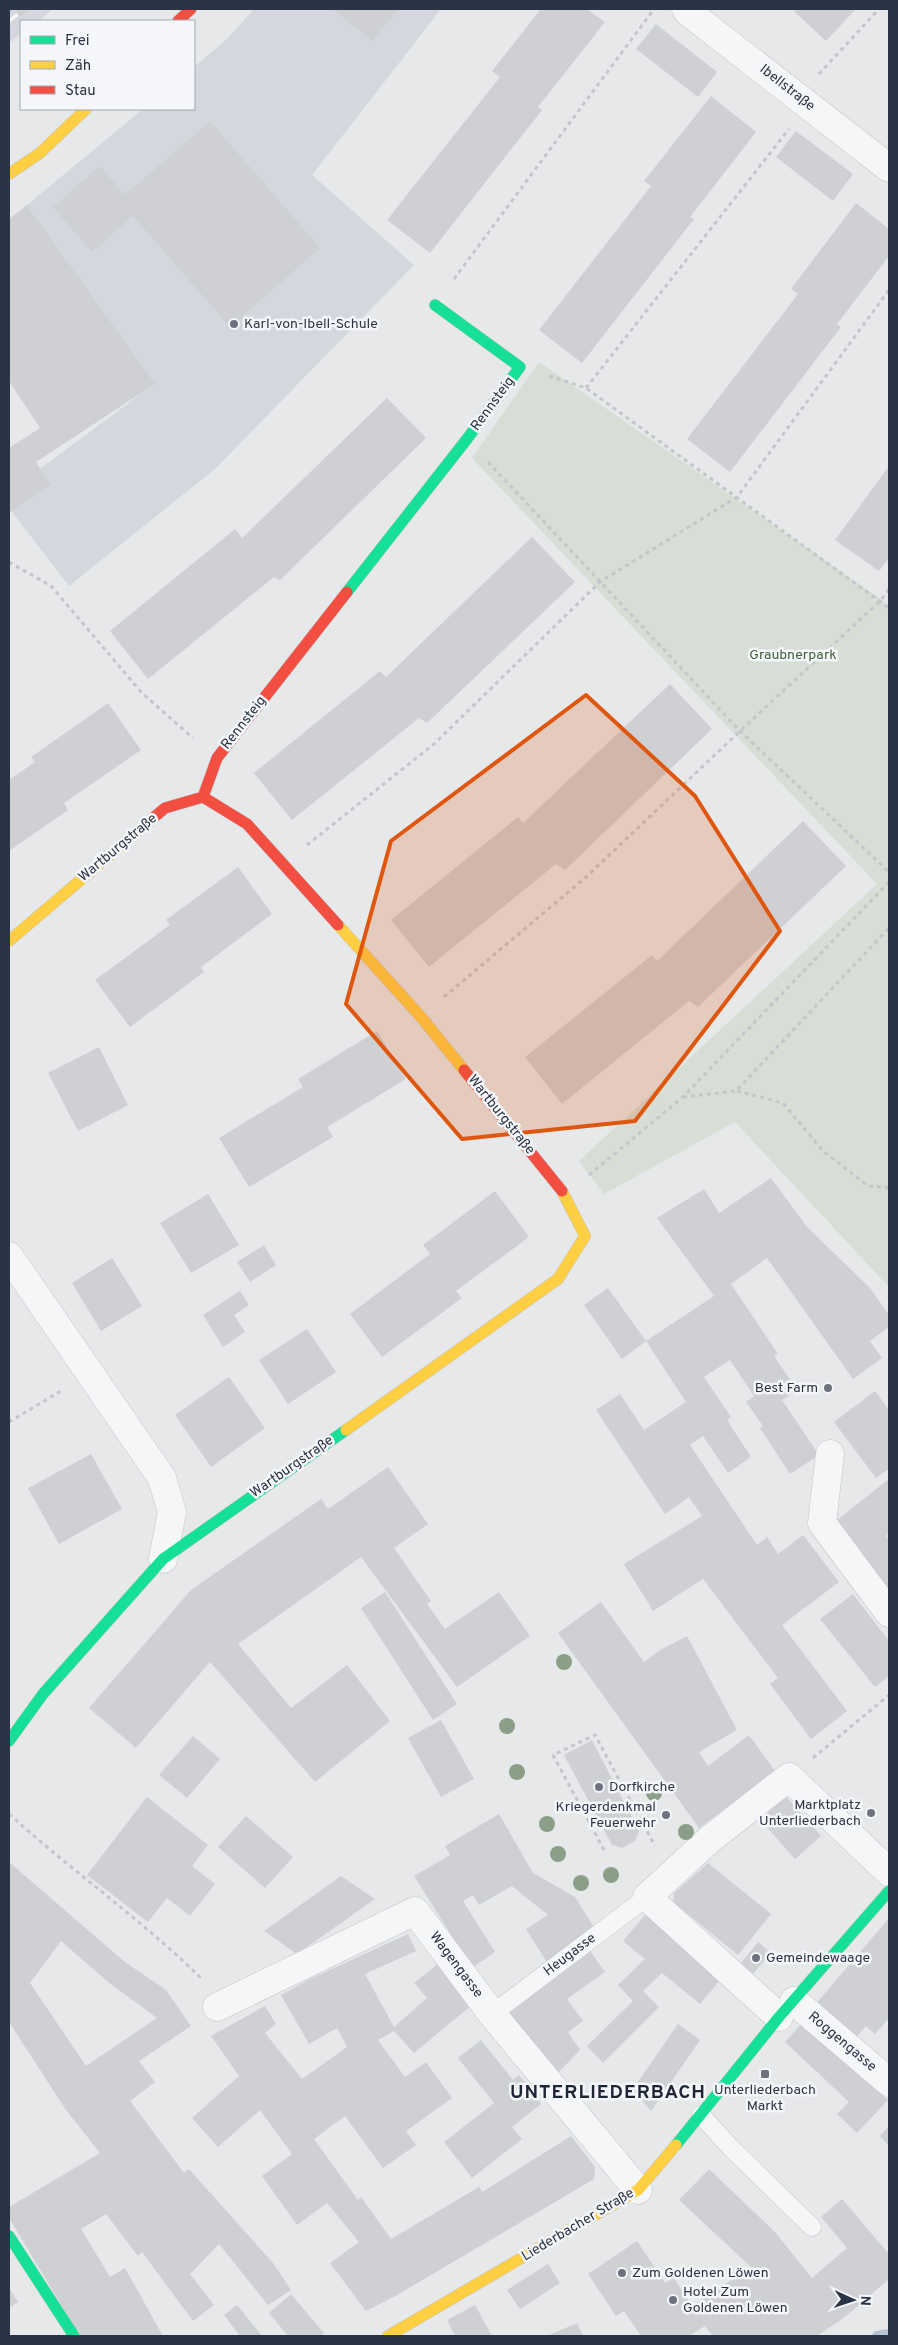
<svg xmlns="http://www.w3.org/2000/svg" width="898" height="2345" viewBox="0 0 898 2345" font-family="Overpass,sans-serif">
<style>
.built{fill:#d4d7dd}
.green{fill:#d6ded6}
.lines{fill:none;stroke-linecap:round;stroke-linejoin:round}
.stream{stroke:#b4c4d5;stroke-width:10}
.building{fill:#ced0d3;fill-rule:evenodd}
.lane-casing{stroke:#c4c6c8;stroke-width:19}
.street-casing{stroke:#c4c6c8;stroke-width:29}
.fast-casing{stroke:#c4c6c8;stroke-width:12}
.slow-casing{stroke:#c4c6c8;stroke-width:12}
.jam-casing{stroke:#c4c6c8;stroke-width:12}
.path{stroke:#c5c6ca;stroke-width:3;stroke-dasharray:4 4;stroke-linecap:butt}
.lane{stroke:#f5f6f7;stroke-width:18}
.street{stroke:#f5f6f7;stroke-width:28}
.fast{stroke:#16e098;stroke-width:11}
.slow{stroke:#ffcf43;stroke-width:11}
.jam{stroke:#f24e42;stroke-width:11}
.rail-casing{stroke:#cecfd2;stroke-width:5.5}
.rail{stroke:#f4f6f9;stroke-width:4;stroke-dasharray:11;stroke-linecap:butt}
.tree{fill:#8a9e88}
.marked{fill:#df570f;fill-opacity:0.2;stroke:#df570f;stroke-width:4;stroke-linejoin:round}
.poi-dot{fill:#6c737f;stroke:#f4f6f9;stroke-width:2}
.labels{text-anchor:middle;dominant-baseline:central;stroke-width:5;stroke-linejoin:round;paint-order:stroke}
.street-label{font-size:14px;fill:#2b3445;stroke:#f4f6f9}
.poi-label{font-size:14px;fill:#2b3445;stroke:#f4f6f9;text-anchor:start}
.park-label{font-size:14px;fill:#3f6138;stroke:#f4f6f9}
.district-label{font-size:19px;font-weight:bold;letter-spacing:1px;fill:#1d2536;stroke:#f4f6f9}
</style>
<rect width="100%" height="100%" fill="#e6e8ea"/>
<path class="built" d="M9,9H53L39,21H21V34L9,43Z
M254,9H441L312,175L414,265L215,469L69,586L9,508V492L154,384L27,205L143,109H194V67L228,38Z"/>
<path class="green" d="M539,362L889,605V1287L735,1122L604,1194L579,1161L877,884L472,458Z"/>
<g class="lines">
<path class="stream" d="M877,2336L889,2334"/>
</g>
<path class="building" d="M333,9H399L372,41Z
M541,9H587L605,22L538,107L542,110L430,253L387,220L500,77L492,71Z
M795,9H856L826,41L794,11Z
M656,24L717,72L698,97L636,49Z
M711,96L756,132L690,217L694,219L582,363L539,330L651,186L644,181Z
M210,121L320,248L230,327L133,216L92,252L53,207L100,166L125,195Z
M796,131L853,174L833,201L776,157Z
M856,203L889,229V256L837,324L841,327L730,472L687,439L798,294L791,289Z
M27,205L155,384L36,462L51,485L10,512L9,448L40,428L9,381V219Z
M387,398L426,438L280,580L274,577L148,679L110,631L235,529L242,538Z
M889,466V558L879,571L835,540Z
M532,537L575,582L427,723L419,718L292,820L254,773L380,671L386,677Z
M670,684L712,729L565,870L556,864L429,967L391,920L518,817L523,823Z
M108,703L141,750L64,803L68,810L9,851V780L35,762L31,757Z
M803,821L846,866L698,1007L689,1001L562,1104L525,1057L652,955L657,961Z
M238,867L272,914L201,967L204,972L130,1027L95,980L170,925L166,920Z
M377,1031L406,1079L327,1127L333,1137L249,1187L219,1138L303,1087L298,1079Z
M99,1047L128,1105L78,1131L48,1073Z
M771,1178L808,1228L870,1288L889,1315V1327L870,1341L882,1358L853,1379L767,1258L731,1284L778,1354L774,1356L797,1390L782,1400L819,1455L790,1474L760,1428L763,1426L746,1402L754,1396L730,1360L704,1377L731,1417L727,1420L751,1457L728,1473L703,1436L690,1445L757,1545L767,1537L778,1554L803,1535L839,1582L782,1625L847,1711L811,1739L770,1684L778,1678L703,1579L653,1611L624,1564L702,1516L689,1497L665,1514L596,1410L620,1394L644,1430L686,1402L646,1341L714,1296L657,1218L704,1189L719,1213Z
M495,1191L529,1237L456,1291L462,1298L382,1357L350,1314L430,1254L423,1245Z
M208,1194L239,1245L191,1273L160,1223Z
M264,1245L276,1265L250,1282L237,1262Z
M112,1258L142,1306L101,1331L72,1283Z
M608,1288L646,1341L622,1359L584,1305Z
M240,1291L249,1305L234,1315L245,1332L223,1347L203,1315Z
M307,1329L336,1372L288,1404L259,1360Z
M229,1377L265,1428L211,1467L175,1415Z
M875,1391L889,1410V1469L876,1478L834,1422Z
M91,1454L122,1509L59,1544L28,1488Z
M388,1467L428,1524L394,1548L431,1601L427,1604L445,1629L499,1592L530,1636L457,1687L361,1557L238,1644L291,1708L347,1665L390,1721L315,1782L210,1662L136,1748L89,1708L191,1590L321,1499L328,1509Z
M889,1479V1533L886,1536L889,1540V1596L832,1524Z
M385,1592L457,1704L433,1720L361,1608Z
M853,1594L889,1641V1676L875,1687L820,1619Z
M601,1602L644,1662L660,1650L687,1636L737,1730L699,1752L708,1766L749,1735L775,1771L699,1828L558,1633Z
M441,1720L474,1779L441,1797L408,1738Z
M193,1736L220,1759L187,1798L159,1775Z
M592,1740L639,1831L635,1841L622,1848L612,1845L564,1755Z
M784,1794L821,1836L795,1859L758,1817Z
M147,1797L208,1845L192,1866L215,1884L190,1916L167,1898L148,1922L87,1875Z
M499,1814L533,1873L575,1897L597,1932L548,1964L526,1929L548,1915L512,1886L479,1905L473,1895L463,1901L495,1952L472,1968L414,1876L450,1855L445,1846Z
M246,1816L293,1857L265,1888L218,1847Z
M9,1862L125,1962L166,1990L191,2026L139,2061L155,2082L130,2101L184,2173L189,2169L273,2263L291,2290L268,2305L219,2244L190,2274L214,2305L193,2321L142,2252L138,2256L106,2214L81,2229L110,2277L125,2268L163,2336H80L9,2218V2207L100,2153L66,2110L9,2022ZM61,1941L108,1982L157,2018L86,2066L30,1983Z
M708,1863L771,1914L738,1955L673,1902L674,1893Z
M341,1876L375,1899L297,1954L264,1931Z
M645,1915L722,1978L700,2004L662,1973L643,1991L659,2007L603,2063L587,2046L633,2001L618,1985L645,1959L623,1941Z
M889,1918V2018L875,2034L866,2026L855,2039L815,2005Z
M408,1934L416,1951L365,1974L394,2027L427,1998L414,1983L439,1963L472,2005L414,2053L394,2031L378,2040L405,2077L426,2062L452,2098L406,2131L416,2145L383,2168L345,2116L314,2139L358,2200L361,2197L391,2239L479,2187L482,2192L571,2136L595,2167L594,2179L397,2295L366,2311L330,2263L359,2242L327,2203L297,2225L262,2176L292,2154L260,2110L218,2147L192,2118L239,2076L211,2036L265,2006L276,2024L265,2033L302,2079L347,2047L337,2028L309,2044L281,1995L310,1979Z
M758,1942L771,1953L753,1974L741,1963Z
M588,1948L605,1972L567,1999L583,2021L568,2032L580,2050L552,2079L502,2011Z
M804,2021L888,2100L857,2133L837,2114L849,2102L785,2042Z
M678,2024L700,2040L651,2111L633,2089Z
M481,2040L513,2080L519,2075L541,2104L512,2127L522,2139L472,2178L444,2142L494,2103L458,2058Z
M889,2126V2146L880,2136Z
M709,2169L775,2232L812,2278L847,2248L821,2217L842,2199L889,2254V2279L845,2317L817,2336H713L705,2326L689,2336H641L624,2311L616,2316L588,2274L637,2241L665,2283L674,2278L692,2306L751,2267L679,2200Z
M548,2264L560,2283L520,2309L507,2290Z
M9,2288L18,2302L9,2308Z
M291,2294L324,2333L321,2336H288L269,2313Z
M237,2305L262,2336H240L224,2315Z
M475,2305L492,2336H455L447,2320Z
M577,2323L583,2336H547Z"/>
<g class="lines">
<g class="lane-casing">
<path id="lane" d="M492,2014L647,1897
M701,2115L731,2148L812,2227"/>
</g>
<g class="street-casing">
<path id="street" d="M686,9L688,12L889,168
M9,1256L162,1478L172,1512L163,1559
M830,1454L822,1523L889,1613
M794,2001L889,2082
M217,2007L415,1911L492,2014L638,2190
M779,2017L647,1897L709,1840L789,1777L889,1872"/>
</g>
<g class="fast-casing">
<path id="fast" d="M347,592L467,439L520,367L435,305
M9,1741L43,1694L163,1559L346,1430
M676,2145L779,2017L889,1891
M9,2236L74,2336"/>
</g>
<g class="slow-casing">
<path id="slow" d="M9,174L40,153L86,109
M338,925L421,1017L464,1070
M9,941L152,819
M346,1430L558,1279L585,1236L562,1191
M388,2336L638,2190L676,2145"/>
</g>
<g class="jam-casing">
<path id="jam" d="M178,21L191,9
M203,797L217,758L347,592
M152,819L165,808L203,797L247,824L338,925
M464,1070L562,1191"/>
</g>
<path class="path" d="M819,74L879,9
M454,279L654,9
M549,376L586,388L889,608
M586,388L789,129
M488,462L740,731L889,872
M9,562L51,586L142,693L193,738
M307,845L434,744L600,582L737,497L889,290
M444,997L585,878L740,731L880,601L889,589
M737,1091L783,1103L823,1151L868,1186L889,1188
M683,1097L736,1091L889,928
M589,1175L683,1097L889,882
M9,1422L64,1389
M813,1758L889,1695
M9,1814C72,1871 142,1920 202,1979
M604,1850L553,1755L595,1735L655,1846"/>
<use href="#lane" class="lane"/>
<use href="#street" class="street"/>
<use href="#fast" class="fast"/>
<use href="#slow" class="slow"/>
<use href="#jam" class="jam"/>
<g class="rail-casing">
<path id="rail" d="M9,21L25,9"/>
</g>
<use href="#rail" class="rail"/>
</g>
<g class="tree">
<circle cx="564" cy="1662" r="8"/>
<circle cx="507" cy="1726" r="8"/>
<circle cx="517" cy="1772" r="8"/>
<circle cx="654" cy="1793" r="8"/>
<circle cx="547" cy="1824" r="8"/>
<circle cx="686" cy="1832" r="8"/>
<circle cx="558" cy="1854" r="8"/>
<circle cx="611" cy="1875" r="8"/>
<circle cx="581" cy="1883" r="8"/>
</g>
<path class="marked" d="M586,695L695,796L780,931L635,1121L462,1139L346,1004L391,841Z"/>
<g class="poi-dot">
<circle cx="234" cy="324" r="5"/>
<circle cx="828" cy="1388" r="5"/>
<circle cx="599" cy="1787" r="5"/>
<circle cx="871" cy="1813" r="5"/>
<circle cx="666" cy="1815" r="5"/>
<circle cx="756" cy="1958" r="5"/>
<rect x="760" y="2069" width="10" height="10" rx="2.5"/>
<circle cx="622" cy="2273" r="5"/>
<circle cx="673" cy="2300" r="5"/>
</g>
<g class="labels">
<g class="street-label">
<text transform="translate(787 88) rotate(38)">Ibellstraße</text>
<text transform="translate(493 404) rotate(-54)">Rennsteig</text>
<text transform="translate(244 723) rotate(-52)">Rennsteig</text>
<text transform="translate(118 848) rotate(-40)">Wartburgstraße</text>
<text transform="translate(501 1115) rotate(51)">Wartburgstraße</text>
<text transform="translate(292 1467) rotate(-35)">Wartburgstraße</text>
<text transform="translate(570 1955) rotate(-37)">Heugasse</text>
<text transform="translate(456 1965) rotate(53)">Wagengasse</text>
<text transform="translate(842 2042) rotate(40)">Roggengasse</text>
<text transform="translate(578 2225) rotate(-31)">Liederbacher Straße</text>
</g>
<g class="poi-label">
<text x="244" y="324">Karl-von-Ibell-Schule</text>
<text x="818" y="1388" text-anchor="end">Best Farm</text>
<text x="609" y="1787">Dorfkirche</text>
<text x="861" y="1805" text-anchor="end">Marktplatz<tspan x="861" dy="16">Unterliederbach</tspan></text>
<text x="656" y="1807" text-anchor="end">Kriegerdenkmal<tspan x="656" dy="16">Feuerwehr</tspan></text>
<text x="766" y="1958">Gemeindewaage</text>
<text x="765" y="2090" text-anchor="middle">Unterliederbach<tspan x="765" dy="16">Markt</tspan></text>
<text x="632" y="2273">Zum Goldenen Löwen</text>
<text x="683" y="2292">Hotel Zum<tspan x="683" dy="16">Goldenen Löwen</tspan></text>
</g>
<g class="park-label">
<text x="793" y="655">Graubnerpark</text>
</g>
<g class="district-label">
<text x="608" y="2093">UNTERLIEDERBACH</text>
</g>
</g>
<rect width="898" height="2345" fill="none" stroke="#2b3445" stroke-width="20"/>
<rect x="20" y="20" width="175" height="90" fill="#f4f6f9" stroke="#a4a8b1"/>
<rect x="30" y="36" width="25" height="8" fill="#16e098" stroke="#a4a8b1"/>
<text x="65" y="45" font-size="15" fill="#2b3445">Frei</text>
<rect x="30" y="61" width="25" height="8" fill="#ffcf43" stroke="#a4a8b1"/>
<text x="65" y="70" font-size="15" fill="#2b3445">Zäh</text>
<rect x="30" y="86" width="25" height="8" fill="#f24e42" stroke="#a4a8b1"/>
<text x="65" y="95" font-size="15" fill="#2b3445">Stau</text>
<g transform="translate(853 2300) rotate(93)" stroke="#f4f6f9" stroke-width="4" paint-order="stroke">
<path d="M0-4L9 19L0 12L-9 19Z" fill="#2b3445"/>
<text y="-8" font-size="14" font-weight="bold" text-anchor="middle" fill="#2b3445">N</text>
</g>
</svg>
